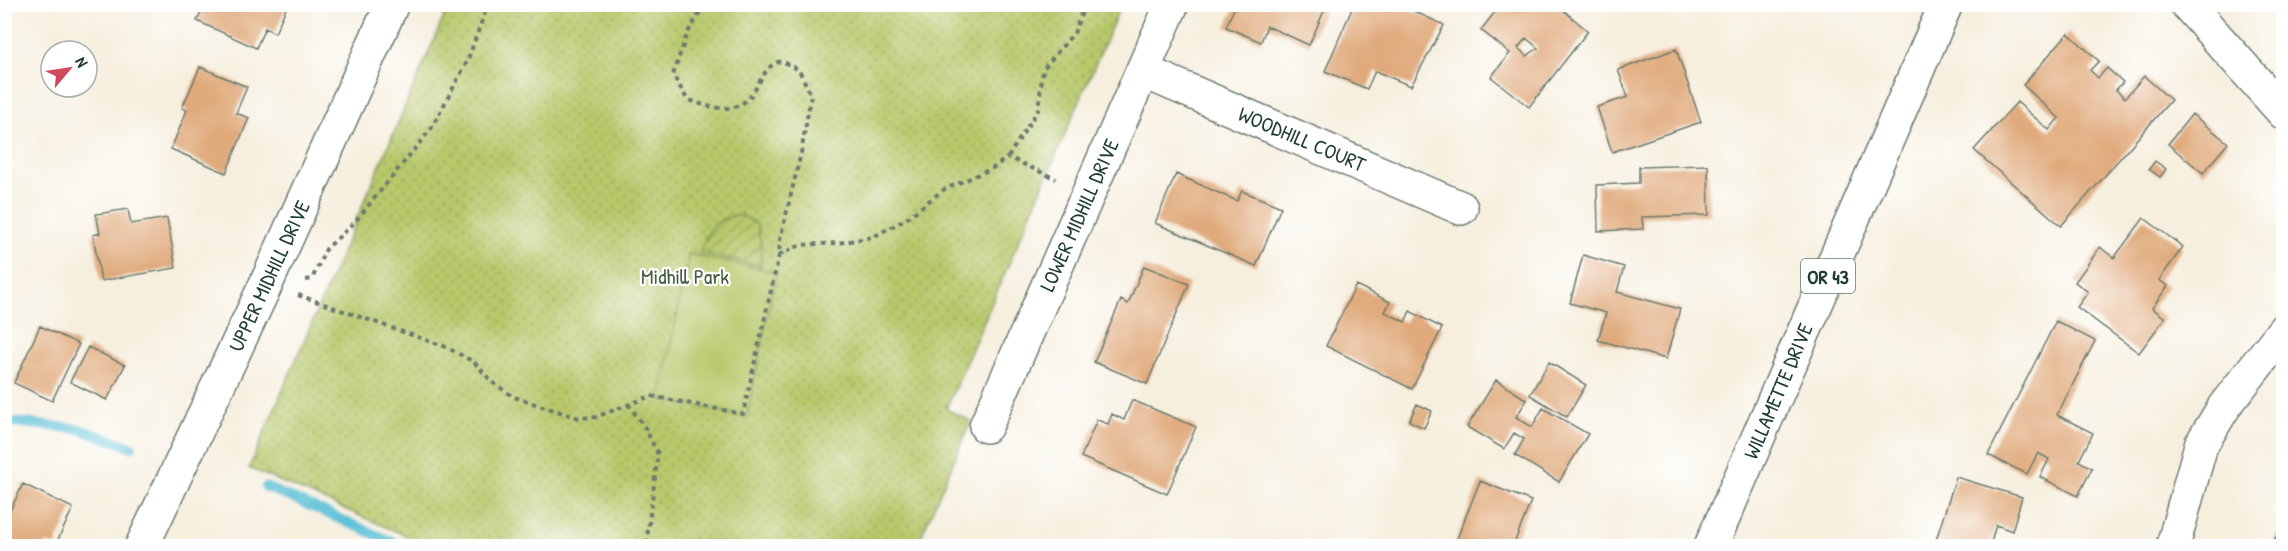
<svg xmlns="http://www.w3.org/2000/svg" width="2288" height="551" viewBox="0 0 2288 551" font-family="'Patrick Hand',sans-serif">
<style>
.grass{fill:url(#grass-dots);stroke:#6c8250;stroke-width:1.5}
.garden{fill:url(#garden-furrows);stroke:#6c8250;stroke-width:1.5}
.pitch{fill:#b8c86b;stroke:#6c8250;stroke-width:1.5}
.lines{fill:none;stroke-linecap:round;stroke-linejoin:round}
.stream{stroke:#58bfd5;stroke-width:10}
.building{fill:#e0aa7c;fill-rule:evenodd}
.minor-casing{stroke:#6a7b70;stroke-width:36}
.primary-casing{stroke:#6a7b70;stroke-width:36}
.path{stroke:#6a7b70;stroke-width:4;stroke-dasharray:4.5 4.5;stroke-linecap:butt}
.minor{stroke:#fff;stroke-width:33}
.primary{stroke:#fff;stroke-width:33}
.labels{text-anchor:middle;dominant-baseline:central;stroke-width:4.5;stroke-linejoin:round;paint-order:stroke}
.shield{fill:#fff;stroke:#627771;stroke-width:1.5}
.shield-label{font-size:20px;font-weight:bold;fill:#1f3d34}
.street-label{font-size:21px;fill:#1f3d34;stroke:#fff}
.park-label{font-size:21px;fill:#456042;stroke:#fff}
</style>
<defs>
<pattern id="grass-dots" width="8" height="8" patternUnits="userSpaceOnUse" patternTransform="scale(1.5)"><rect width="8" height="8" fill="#b8c86b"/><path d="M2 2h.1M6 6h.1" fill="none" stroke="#95a459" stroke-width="1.8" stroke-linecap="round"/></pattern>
<pattern id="garden-furrows" width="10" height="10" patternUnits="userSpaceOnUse" patternTransform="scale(1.5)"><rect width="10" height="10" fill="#b8c86b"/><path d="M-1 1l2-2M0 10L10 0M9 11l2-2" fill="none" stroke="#95a459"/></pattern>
</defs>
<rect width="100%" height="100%" fill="#fff"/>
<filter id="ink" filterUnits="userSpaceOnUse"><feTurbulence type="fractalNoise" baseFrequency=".0167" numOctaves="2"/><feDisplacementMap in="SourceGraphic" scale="12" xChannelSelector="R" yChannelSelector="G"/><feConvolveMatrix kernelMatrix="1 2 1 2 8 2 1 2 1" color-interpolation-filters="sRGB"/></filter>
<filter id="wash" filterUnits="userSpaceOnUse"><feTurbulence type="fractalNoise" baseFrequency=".008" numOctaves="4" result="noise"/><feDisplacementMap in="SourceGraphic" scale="24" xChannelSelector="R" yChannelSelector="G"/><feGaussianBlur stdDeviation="1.35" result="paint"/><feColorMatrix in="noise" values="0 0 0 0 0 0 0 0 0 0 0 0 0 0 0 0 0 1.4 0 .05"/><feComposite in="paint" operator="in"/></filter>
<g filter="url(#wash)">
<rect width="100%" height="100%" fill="#f6efde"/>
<path class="grass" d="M449,5H1121L946,409L971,421L917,546H430L249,468Z"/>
<path class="garden" d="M741,215L757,224L761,245V266L700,252C709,228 715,217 741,215Z"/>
<path class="pitch" d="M689,254L776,272L747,417L660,399Z"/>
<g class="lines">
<path class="stream" d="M4,421L79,429L132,447
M266,487L402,546"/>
</g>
<g id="blocks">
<path class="building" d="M205,4H288L275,33L265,28L256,48L197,21Z
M1236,4H1327L1309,45L1267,26L1261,42L1226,27Z
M1354,4H1398L1444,25L1411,86L1375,71L1367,89L1325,71Z
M1501,4H1556L1588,31L1529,107L1491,77L1510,53L1481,30ZM1526,38L1538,48L1527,56L1518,48Z
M2068,33L2099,61L2090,70L2098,78L2107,68L2123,82L2116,90L2125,98L2144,76L2171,100L2061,226L1974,150L2017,102L2049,130L2059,118L2023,85Z
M1676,49L1701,122L1612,152L1597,107L1628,97L1618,70Z
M200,67L247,87L236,113L249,118L226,173L171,149L187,110L182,108Z
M2192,114L2228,143L2203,173L2168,144Z
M2155,161L2166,169L2160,177L2149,169Z
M1708,165L1709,215L1642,217L1643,229L1598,231L1597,185L1639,183V167Z
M1176,174L1237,201L1242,191L1281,207L1256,266L1155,223Z
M128,209L131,224L167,218L176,268L101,281L93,235L100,233L96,214Z
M2144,218L2183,247L2159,280L2168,286L2152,308L2165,318L2139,353L2077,307L2088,292L2075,282L2100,247L2114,258Z
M1583,255L1624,267L1617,292L1680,309L1666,359L1598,340L1606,313L1570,303Z
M1144,266L1189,284L1147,384L1094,362L1121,300L1128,304Z
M1356,285L1390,302L1385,312L1405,322L1410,311L1442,328L1412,389L1326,346Z
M2056,321L2095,341L2057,415L2093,433L2079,461L2092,468L2078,496L2040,477L2049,459L2038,453L2027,474L1988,455Z
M40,326L79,344L52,401L14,383Z
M88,347L125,365L107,400L70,382Z
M1549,362L1586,385L1567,417L1530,395Z
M1496,380L1527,400L1516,417L1532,427L1543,408L1588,434L1559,482L1515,455L1524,439L1514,433L1504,449L1467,427Z
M1132,400L1196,427L1167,494L1081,457L1097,420L1108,424L1112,414L1124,420Z
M1417,404L1432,411L1424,428L1409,421Z
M1956,477L2022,497L2012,531L1996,525L1990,546H1934Z
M1480,481L1531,501L1513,546H1454Z
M23,484L73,508L55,546L47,543L45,546H4V523Z
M2284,524V546H2271Z"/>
</g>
</g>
<g filter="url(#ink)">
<use href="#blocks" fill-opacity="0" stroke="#6a7b70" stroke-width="1.5"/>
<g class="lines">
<g class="minor-casing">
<path id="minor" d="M2187,4L2284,113
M1143,71L1461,208
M986,426L1172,4
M142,546L266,284L392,4
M2173,546L2201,445L2224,407L2284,330"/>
</g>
<g class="primary-casing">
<path id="primary" d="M1711,546L1946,4"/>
</g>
<path class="path" d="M1008,157L1038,110L1043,69L1074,33L1085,4
M779,255L801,245L838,243L873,237L906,219L943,190L993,168L1008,157L1056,179
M306,280L312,279L326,249L355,222L431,129L467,62L488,4
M298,295L446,347L474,362L492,382L514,397L579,418L596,417L651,396L743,414L779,255L780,240L801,153L811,95L799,70L782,61C749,66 766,132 687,99L673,75L687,34L705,4
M628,404L644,426L658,454L646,546"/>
<use href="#minor" class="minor"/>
<use href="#primary" class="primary"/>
</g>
</g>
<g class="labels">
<rect class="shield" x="1801" y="259" width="54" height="34" rx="4.5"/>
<g class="shield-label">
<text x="1828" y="276">OR 43</text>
</g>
<g class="street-label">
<text transform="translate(1302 139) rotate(23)">WOODHILL COURT</text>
<text transform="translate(1079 215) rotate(-66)">LOWER MIDHILL DRIVE</text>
<text transform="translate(269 276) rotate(-65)">UPPER MIDHILL DRIVE</text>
<text transform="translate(1778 391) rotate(-67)">WILLAMETTE DRIVE</text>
</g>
<g class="park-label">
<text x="685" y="276">Midhill Park</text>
</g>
</g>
<rect width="2288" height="551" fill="none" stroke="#fff" stroke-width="24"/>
<g transform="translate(69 69) rotate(61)"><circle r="28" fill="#ffffff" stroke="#a5b1ae" stroke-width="1.5"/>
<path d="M0-4.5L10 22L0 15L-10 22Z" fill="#d1495b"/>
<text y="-9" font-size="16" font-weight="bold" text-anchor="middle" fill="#1f3d34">N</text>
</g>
</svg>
